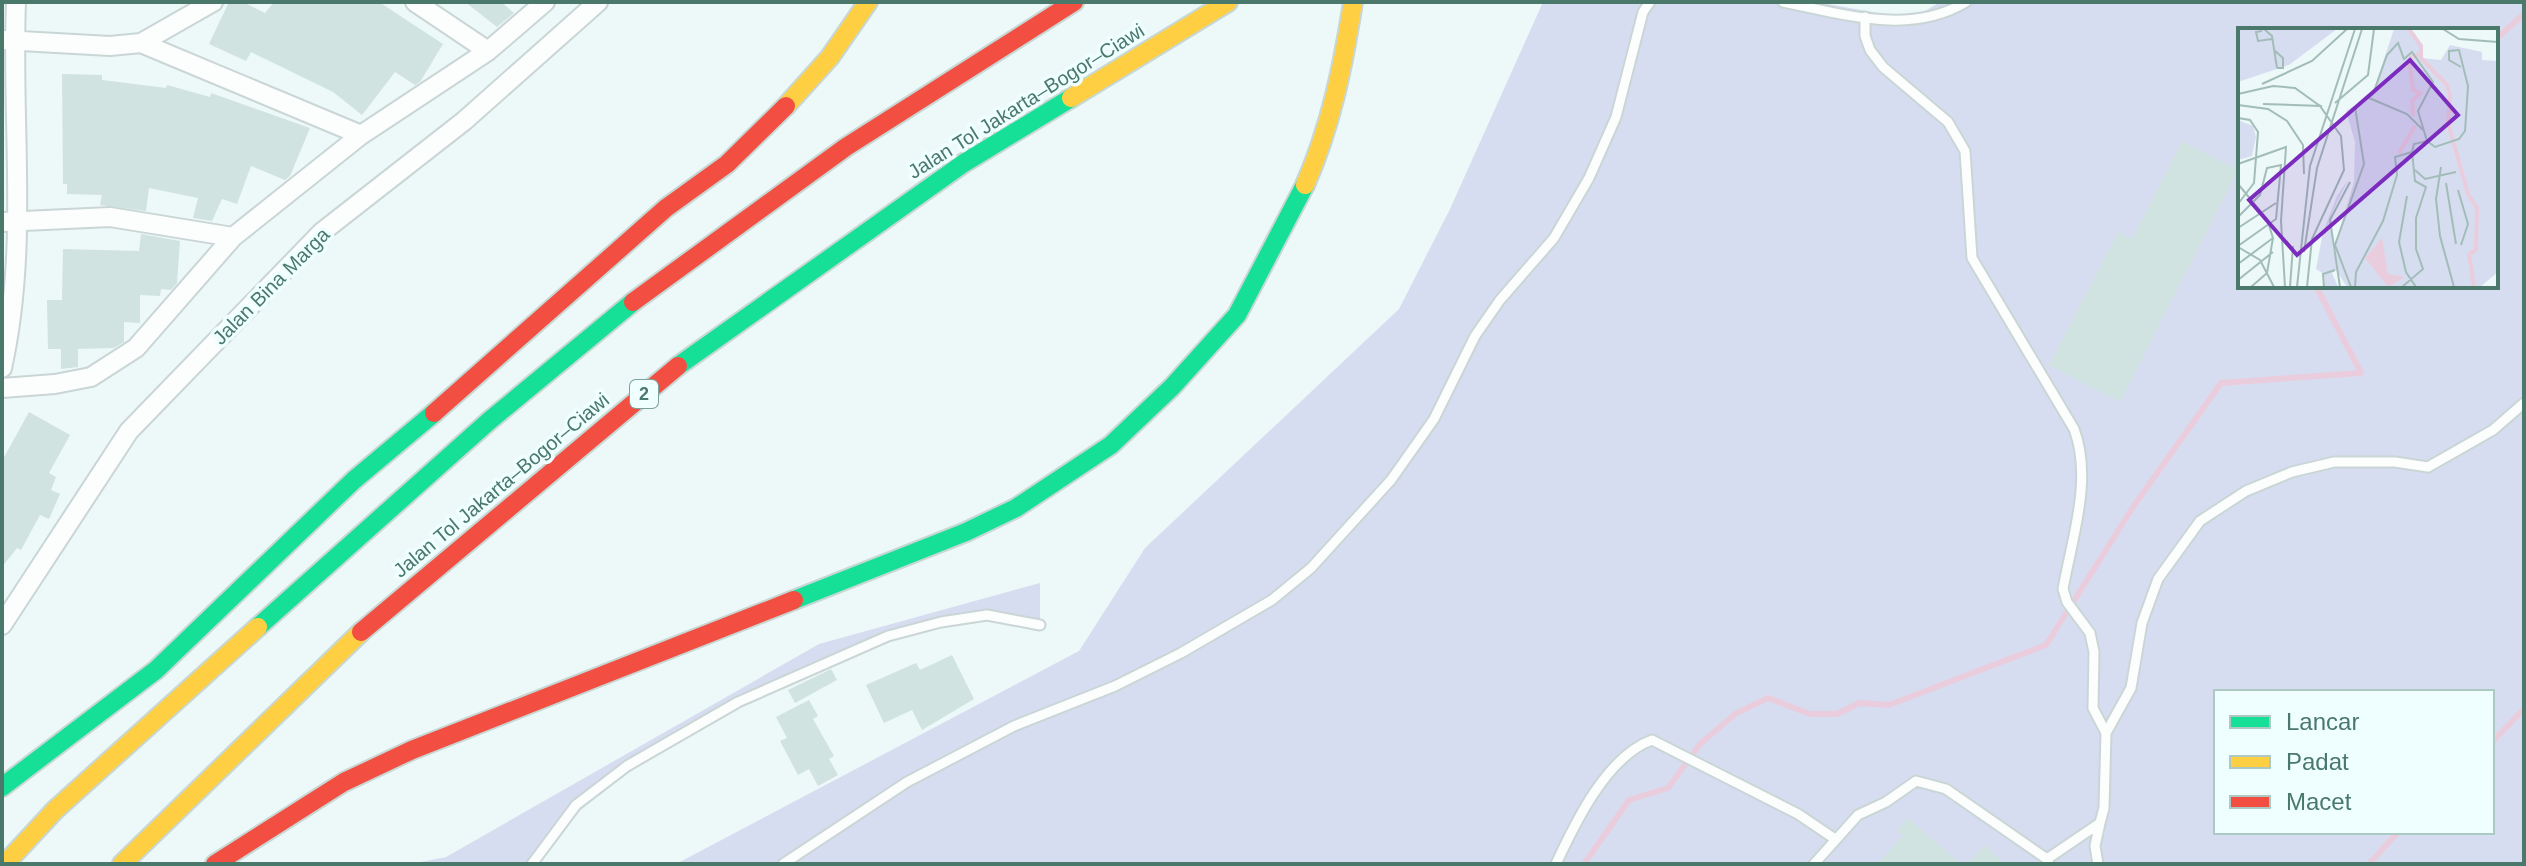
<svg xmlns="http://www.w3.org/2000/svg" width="2526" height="866" viewBox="0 0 2526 866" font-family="Helvetica,sans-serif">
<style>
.green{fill:#d7ddf1;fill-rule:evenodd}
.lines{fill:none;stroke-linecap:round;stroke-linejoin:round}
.stream{stroke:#eacddd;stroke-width:6}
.building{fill:#d1e3e0}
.lane-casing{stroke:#cad6d5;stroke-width:13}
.street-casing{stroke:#cad6d5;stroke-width:22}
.fast-casing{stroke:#c7d7d4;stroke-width:22}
.slow-casing{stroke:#c7d7d4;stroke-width:22}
.jam-casing{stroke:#c7d7d4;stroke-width:22}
.lane{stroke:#fcfefe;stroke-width:9}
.street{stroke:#fcfefe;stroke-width:18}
.fast{stroke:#16e098;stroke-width:18}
.slow{stroke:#ffcf43;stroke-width:18}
.jam{stroke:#f24e42;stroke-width:18}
.labels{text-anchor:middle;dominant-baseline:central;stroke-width:7;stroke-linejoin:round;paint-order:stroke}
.shield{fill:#efffff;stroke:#7ca198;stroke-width:2}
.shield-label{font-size:18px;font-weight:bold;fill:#4a796c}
.street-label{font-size:20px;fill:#4a796c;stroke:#efffff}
.inset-river{fill:none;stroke:#eacddd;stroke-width:4}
.inset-road{fill:none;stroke:#a2bdb8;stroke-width:2}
.view{fill:#7b2cbf;fill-opacity:0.15;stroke:#7b2cbf;stroke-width:4}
.inset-edge{fill:none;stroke:#4a796c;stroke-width:4}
</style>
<rect width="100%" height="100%" fill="#edf8f8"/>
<path class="green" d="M1543,2H1816L1912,19L1940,2H2524V864H676L1079,651L1145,548L1399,309L1450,209ZM2240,30H2496V286H2240ZM2216,692H2492V832H2216Z
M1040,583V625L987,615L888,637L738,702L624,768L576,805L532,864H411L446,857L819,644Z"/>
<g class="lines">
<path class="stream" d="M2496,39L2524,14
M2492,742L2524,709
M1584,864L1629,800L1668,788L1700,744L1735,714L1768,698L1810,714H1837L1859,703L1889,705L2046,645L2133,507L2221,383L2361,373L2316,286
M2369,864L2398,832"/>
</g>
<path class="building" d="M229,2H243L265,13L274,2H379L443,44L420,82L415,85L395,72L362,115L333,92L251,52L246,61L209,44Z
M465,2H501L514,13L497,27Z
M62,74L102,75V80L166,88L167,85L210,97L211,93L310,128L290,176L285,180L251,166L237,204L222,199L212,221L193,218L198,198L149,188L146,211L100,205L102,195L67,194V184H63Z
M2182,141L2238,170L2120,402L2049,365L2118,232L2132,239Z
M141,234L180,241L177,283L171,290L161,289L160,296L140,295V323L124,322V342L114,348L78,349V367L61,369V349H48L47,300H62L63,249L139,251Z
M29,412L70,435L49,473L56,477L51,490L60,494L49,519L40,515L21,550L17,548L2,567V461Z
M952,655L974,699L922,730L912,710L884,723L866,685L916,663L920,670Z
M831,669L837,680L795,703L788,690Z
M809,700L818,716L813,719L834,756L829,759L838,775L818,786L809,769L798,775L780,741L787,738L776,717Z
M1908,818L1961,864H1877L1903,836L1897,831Z
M1984,845L2005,864H1967Z"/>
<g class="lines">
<g class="lane-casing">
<path id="lane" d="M1783,2C1844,14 1910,36 1966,2
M1865,17V36L1870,50L1883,67L1948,122L1965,151L1972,258L2074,429C2093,479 2072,538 2063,589L2067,602L2090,633L2094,652L2093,708L2106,733
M532,864L576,805L627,766L738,702L888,636L941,622L987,615L1040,625
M783,864L907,782L1014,726L1115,686L1181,653L1272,600L1311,568L1391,480L1434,419L1475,336L1500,300L1554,238L1589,178L1616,117L1643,12L1650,2
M1556,864C1575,823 1607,756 1652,740L1798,814L1835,839
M1814,864L1858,815L1886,802L1916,781L1946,789L2047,859
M2049,864L2047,859L2100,823L2104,808L2106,733L2131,688L2142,623L2158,579L2200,521L2246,491L2292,472L2334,462H2395L2428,467L2493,430L2524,403
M2098,864L2095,846L2100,823"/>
</g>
<g class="street-casing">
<path id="street" d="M415,2L488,51
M3,40L110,46L141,43L213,2
M141,43L361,135
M2,222L110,217L233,237
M2,368C29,247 11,125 16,2
M2,388L55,384L91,377L136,348L233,237L361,135L488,51L545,2
M2,625L129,431L322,232L464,121L598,2"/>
</g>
<g class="fast-casing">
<path id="fast" d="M678,366L964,163L1071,98
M794,600L966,532L1016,508L1111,445L1172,387L1237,315L1305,185
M258,627L489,421L633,302
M2,787L156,670L354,480L434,413"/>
</g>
<g class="slow-casing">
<path id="slow" d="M1071,98L1228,2
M786,106L830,57L868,2
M1305,185C1331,126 1343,66 1353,2
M5,864L55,810L258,627
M122,864L361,632"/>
</g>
<g class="jam-casing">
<path id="jam" d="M633,302L846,147L1074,2
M434,413L666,208L727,164L786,106
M361,632L678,366
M215,864L344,782L412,750L794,600"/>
</g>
<use href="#lane" class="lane"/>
<use href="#street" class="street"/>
<use href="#fast" class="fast"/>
<use href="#slow" class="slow"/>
<use href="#jam" class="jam"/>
</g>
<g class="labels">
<rect class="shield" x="630" y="380" width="28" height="28" rx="6"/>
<g class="shield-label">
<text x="644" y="394">2</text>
</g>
<g class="street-label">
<text transform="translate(1026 101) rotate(-32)">Jalan Tol Jakarta–Bogor–Ciawi</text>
<text transform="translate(271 286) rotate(-45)">Jalan Bina Marga</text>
<text transform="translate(501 485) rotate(-40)">Jalan Tol Jakarta–Bogor–Ciawi</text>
</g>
</g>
<g transform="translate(2238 28)">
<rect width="260" height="260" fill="#edf8f8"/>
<path d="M0,1H99L51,37L0,54ZM156,1H171L183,18V30L203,32L212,17L244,24V32L260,33V244L242,259H109L98,242L94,245L100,259H87L86,246L78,241L85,204L99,168L110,152L93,187L95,224L116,154L117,114L108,83L134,67ZM0,92L15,98L18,109L14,128L0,132Z" fill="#d7ddf1"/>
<path d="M144,210L150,246L167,249L150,259L127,230Z" fill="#eacddd"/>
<path class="inset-river" d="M171,1L183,18V30L209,57L212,68L210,95L230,166L239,180L238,222L231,226L236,259M175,88L174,73L182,65L175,62L172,38L173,29L182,26M161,125L177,98"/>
<path class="inset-road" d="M26,1L34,8L39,40M205,1L221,11L260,14M24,3L18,4L20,13L34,11M36,22L45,30V40H39M24,56L74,33L109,1M0,66L35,58L57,60L82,78L103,108L106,142L74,211L69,259M131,70L169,86L185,102M97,75L130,47L136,1M25,76L84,78M0,77L30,81L49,93L65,117L66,146M0,90L12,92L20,104L16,155L0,176M0,136L48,119L43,193L47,259M203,139L198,171L202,208L216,259M177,142L187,151L218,144M208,155L218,216M0,156L29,191L35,210L29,245L13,259M220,162L230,196L223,217M169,168L161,214L168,244L178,259M0,189L22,167L29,140L43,137L38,191L0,218M0,200L38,175M0,219L22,232L36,259M66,224L79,140L124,1M0,236L35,210M0,252L35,224M52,259L55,218M59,259L72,138L117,1M86,259L85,246L97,242M102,259L92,192L112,154M113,259L97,217L126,136L117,79L135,66L149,27L160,15L166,31L174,24L195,54L180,83L189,113L197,119L221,111L227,103L230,58L221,22L211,23V32L223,39M117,259L118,244L145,193L159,147L157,129L174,124M164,259L185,241L178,221V190L188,159L177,153L174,124L176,116L189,113"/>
<path class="view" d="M172,32L220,87L59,227L11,172Z"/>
<rect width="260" height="260" class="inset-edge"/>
</g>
<rect width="2526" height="866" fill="none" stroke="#4a796c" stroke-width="8"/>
<rect x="2214" y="690" width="280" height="144" fill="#efffff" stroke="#adc9c4" stroke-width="2"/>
<rect x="2230" y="716" width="40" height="12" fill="#16e098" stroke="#adc9c4" stroke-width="2"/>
<text x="2286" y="730" font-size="24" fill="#4a796c">Lancar</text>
<rect x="2230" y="756" width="40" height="12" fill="#ffcf43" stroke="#adc9c4" stroke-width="2"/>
<text x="2286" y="770" font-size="24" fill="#4a796c">Padat</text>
<rect x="2230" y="796" width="40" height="12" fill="#f24e42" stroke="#adc9c4" stroke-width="2"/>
<text x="2286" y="810" font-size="24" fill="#4a796c">Macet</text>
</svg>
